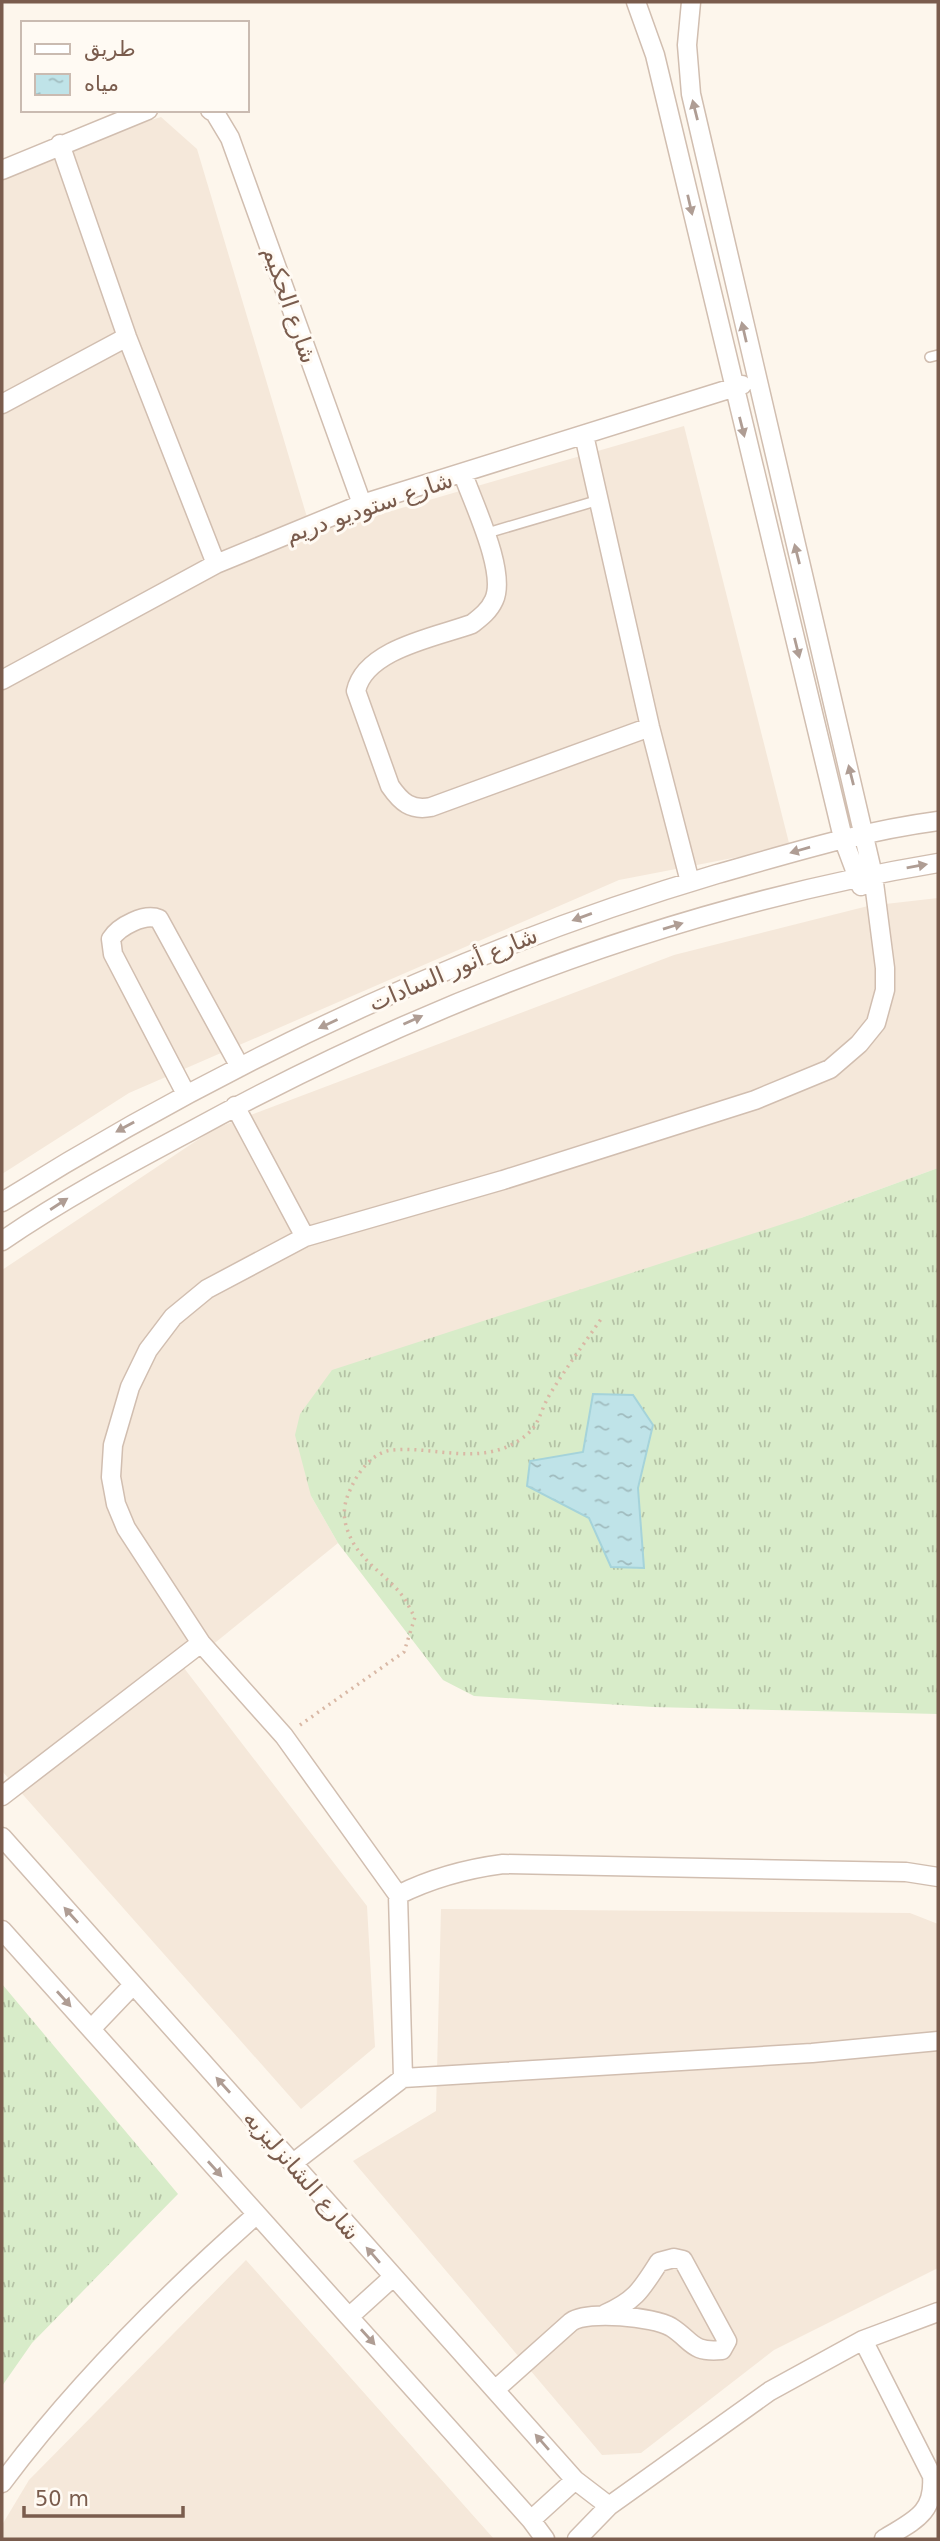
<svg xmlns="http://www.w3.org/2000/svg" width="940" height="2541" viewBox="0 0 940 2541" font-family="'DejaVu Sans','Noto Sans Arabic',sans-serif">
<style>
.residential{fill:#f5e8da}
.grass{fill:url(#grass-tufts)}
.water{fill:url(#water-ripples);stroke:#a5d3da;stroke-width:2}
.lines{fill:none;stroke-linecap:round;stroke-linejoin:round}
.service-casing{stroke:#d1beb0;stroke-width:12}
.minor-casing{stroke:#d1beb0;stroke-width:21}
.path{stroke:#d9b8a5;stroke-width:3.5;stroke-dasharray:2 5;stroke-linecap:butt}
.service{stroke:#fff;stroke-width:9}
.minor{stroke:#fff;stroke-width:18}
.oneway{fill:#af9d94}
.labels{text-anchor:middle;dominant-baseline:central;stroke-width:6;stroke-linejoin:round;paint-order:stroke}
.street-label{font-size:23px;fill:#7a5c4d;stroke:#fffaf3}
</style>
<defs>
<pattern id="grass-tufts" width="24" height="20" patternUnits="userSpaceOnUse" patternTransform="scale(1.75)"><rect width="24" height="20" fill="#d8ecc9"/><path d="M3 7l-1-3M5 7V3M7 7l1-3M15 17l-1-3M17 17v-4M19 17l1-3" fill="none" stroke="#b4c2a5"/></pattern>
<pattern id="water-ripples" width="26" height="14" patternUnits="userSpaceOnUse" patternTransform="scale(1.75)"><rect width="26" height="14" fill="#bfe3e8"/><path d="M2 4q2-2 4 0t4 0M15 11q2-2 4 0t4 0" fill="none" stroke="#a0bbbe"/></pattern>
</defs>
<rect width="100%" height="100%" fill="#fdf6ec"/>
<path class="residential" d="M161,117L197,149L312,534L684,426L790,847L619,880L129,1093L2,1174V167Z
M938,898V1168L801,1218L311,1496L338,1543L184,1668L367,1906L375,2047L301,2109L2,1771V1270L214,1129L674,955L868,906Z
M441,1909L910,1913L938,1924V2268L774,2350L641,2453L602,2455L353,2161L436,2111Z
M246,2260L494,2539H2V2525L29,2480Z"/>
<path class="grass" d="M938,1168V1714L653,1707L474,1696L443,1680L338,1543L311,1496L295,1435L300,1414L332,1370L801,1218Z
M2,1984L178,2194L32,2343L2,2386Z"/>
<path class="water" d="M593,1394L633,1395L653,1425L638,1488L644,1568L611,1567L589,1518L527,1486L530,1461L583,1452Z"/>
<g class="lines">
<g class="service-casing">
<path id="service" d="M930,357L938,355
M484,534L599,500"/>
</g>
<g class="minor-casing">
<path id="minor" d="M636,2L655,55L843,838L861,886
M210,110L215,113L230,138L362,504
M60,144L127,337L216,564
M2,170L148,110
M2,404L127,337
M584,435L650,727L690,882
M463,474C473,503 507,572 494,600C489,611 481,617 472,624C436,637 365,649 356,691L390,786C401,802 411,811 431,807L650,727
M2,680L216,564L362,504L742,385
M186,1094L113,954L111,939C119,926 145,913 159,919L240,1067
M235,1106L305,1237
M2,1202C225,1063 464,949 717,874C791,853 862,831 938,821
M2,1241C62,1200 125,1166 189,1132C423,1004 674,907 938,863
M2,1796L201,1643
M2,1837L575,2480L609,2506
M398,1895C432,1878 465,1869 503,1864L906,1872L938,1877
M2,1930L531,2520L545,2539
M91,2029L133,1985
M403,2078L812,2053L938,2041
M293,2163L403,2078L398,1895L284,1736L201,1643L126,1528L116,1504L111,1477L113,1445L130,1387L148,1350L173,1317L207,1289L305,1237L503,1180L755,1100L830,1069L859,1044L876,1023L885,990V968L873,875L691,94L687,45L691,2
M350,2316L393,2277
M863,2340L932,2476C935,2514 913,2521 884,2539
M496,2389L571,2322C588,2310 653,2317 671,2327C693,2341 691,2353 722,2350L727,2341L683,2260L674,2258L659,2262C641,2290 636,2300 605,2314
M2,2483C76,2384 163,2297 256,2215
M531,2520L575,2480
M577,2539L609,2506L770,2391L863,2340L938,2312"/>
</g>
<path class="path" d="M300,1725L404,1652L415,1617C410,1610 407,1601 401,1594C385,1574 359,1560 349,1534C342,1518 343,1504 351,1488C358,1472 373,1452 392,1450C435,1446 478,1466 518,1441C541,1427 538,1414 550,1394C566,1368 584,1344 601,1319"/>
<use href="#service" class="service"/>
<use href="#minor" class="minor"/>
</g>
<defs><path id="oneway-solid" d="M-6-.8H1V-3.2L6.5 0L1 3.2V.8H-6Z" transform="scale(1.75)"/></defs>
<g class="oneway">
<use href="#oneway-solid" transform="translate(695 110) rotate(-104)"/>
<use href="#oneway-solid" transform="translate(690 205) rotate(77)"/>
<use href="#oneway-solid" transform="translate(744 332) rotate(-103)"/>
<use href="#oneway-solid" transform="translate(742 427) rotate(76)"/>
<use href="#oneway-solid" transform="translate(797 554) rotate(-104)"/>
<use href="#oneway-solid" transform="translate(797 648) rotate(76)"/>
<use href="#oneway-solid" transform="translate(851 775) rotate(-104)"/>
<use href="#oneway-solid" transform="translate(800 850) rotate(164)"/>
<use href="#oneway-solid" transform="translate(917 866) rotate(-10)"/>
<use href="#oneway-solid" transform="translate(582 917) rotate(160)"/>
<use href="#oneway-solid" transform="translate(673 926) rotate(-17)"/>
<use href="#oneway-solid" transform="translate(413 1020) rotate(-24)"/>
<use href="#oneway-solid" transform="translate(328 1024) rotate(155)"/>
<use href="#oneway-solid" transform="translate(125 1127) rotate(151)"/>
<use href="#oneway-solid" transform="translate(59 1204) rotate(-33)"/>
<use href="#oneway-solid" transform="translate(71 1915) rotate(-132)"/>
<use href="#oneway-solid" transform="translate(64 1999) rotate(48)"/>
<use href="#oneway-solid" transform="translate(223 2085) rotate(-132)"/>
<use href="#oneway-solid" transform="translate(215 2169) rotate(48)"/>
<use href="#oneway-solid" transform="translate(373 2255) rotate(-131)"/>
<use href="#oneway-solid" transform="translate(368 2337) rotate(48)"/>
<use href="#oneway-solid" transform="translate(542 2442) rotate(-131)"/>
</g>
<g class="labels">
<g class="street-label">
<text transform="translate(290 305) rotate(71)">شارع الحكيم</text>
<text transform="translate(369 507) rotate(-19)">شارع ستوديو دريم</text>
<text transform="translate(453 969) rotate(-23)">شارع أنور السادات</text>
<text transform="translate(302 2175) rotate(49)">شارع الشانزليزيه</text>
</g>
</g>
<rect width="940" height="2541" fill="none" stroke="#7a5c4d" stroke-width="7"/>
<rect x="21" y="21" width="228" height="91" fill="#fffaf3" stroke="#cabbb1" stroke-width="2"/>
<rect x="35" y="44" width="35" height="10" fill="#ffffff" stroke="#cabbb1" stroke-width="2"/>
<text x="84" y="56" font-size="21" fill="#7a5c4d">طريق</text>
<rect x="35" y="74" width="35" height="21" fill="url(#water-ripples)" stroke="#cabbb1" stroke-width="2"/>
<text x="84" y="91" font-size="21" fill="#7a5c4d">مياه</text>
<path d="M24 2506v10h159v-10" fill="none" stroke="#7a5c4d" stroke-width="3.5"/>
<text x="35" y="2506" font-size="21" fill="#7a5c4d" stroke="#fffaf3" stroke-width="5" paint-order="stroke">50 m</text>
</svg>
